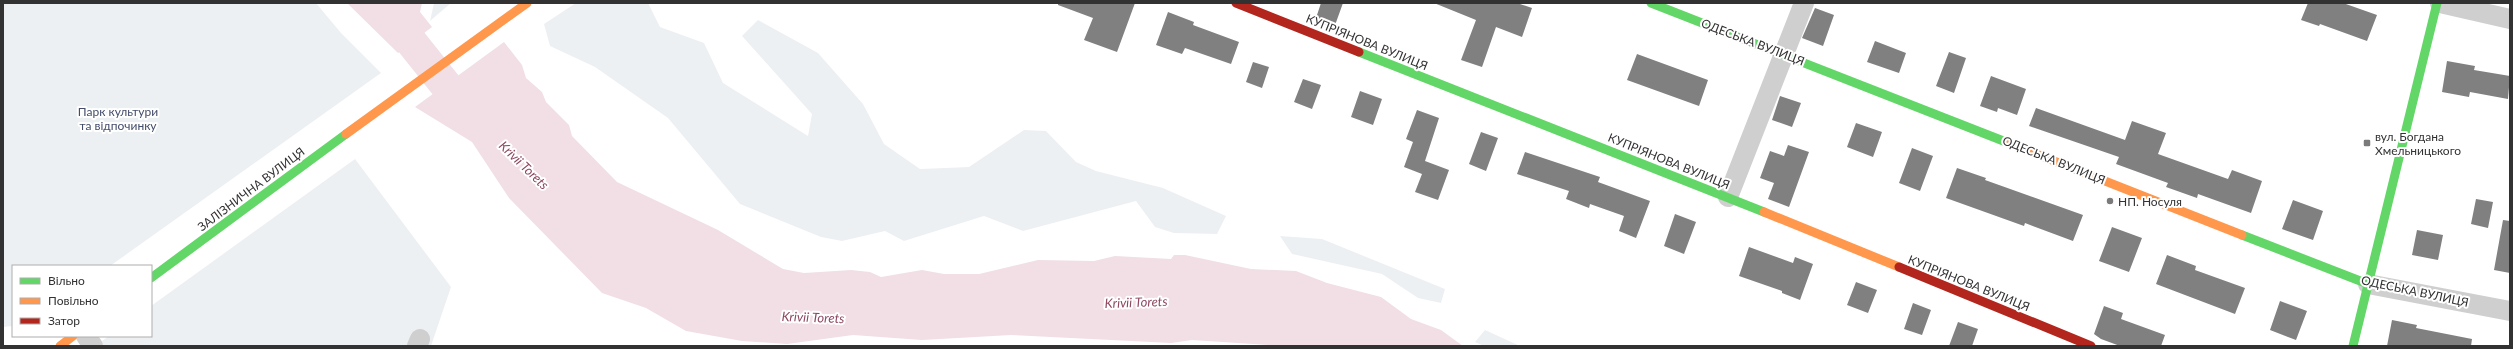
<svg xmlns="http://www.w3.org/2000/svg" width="2513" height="349" viewBox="0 0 2513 349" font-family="Lato,sans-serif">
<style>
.green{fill:#edf0f3}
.water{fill:#f1dfe5}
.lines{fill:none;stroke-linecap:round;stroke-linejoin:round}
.river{stroke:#f1dfe5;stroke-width:32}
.building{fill:#808080}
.street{stroke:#cfcfcf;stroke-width:20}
.fast{stroke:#63d668;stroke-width:9}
.slow{stroke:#ff974d;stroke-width:9}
.jam{stroke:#b3261e;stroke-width:9}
.poi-dot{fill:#7a7a7a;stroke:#fff;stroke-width:1.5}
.labels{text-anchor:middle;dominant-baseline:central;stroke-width:4;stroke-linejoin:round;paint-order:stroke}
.street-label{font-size:12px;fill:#323232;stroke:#fff}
.park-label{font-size:12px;fill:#434c6a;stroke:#fff}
.poi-label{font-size:12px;fill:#323232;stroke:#fff;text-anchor:start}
.water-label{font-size:13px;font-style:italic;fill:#8d4761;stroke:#fff}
</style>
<rect width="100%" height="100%" fill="#fff"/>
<path class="green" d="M3,3H316L341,33L381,73L110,266H13V326L3,327Z
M434,3H451L430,21Z
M576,3H648L660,27L704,43L723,83L808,136L812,114L742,36L758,20L818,53L863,104L884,144L920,169L969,167L1024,130L1046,131L1076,162L1096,171L1163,188L1226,216L1217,234L1174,233L1155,227L1136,201L1023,231L984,216L904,241L885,231L842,241L821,237L740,204L668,118L595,67L550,46L544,24Z
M355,159L451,287L431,346H95L109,336H151V306Z
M1280,236L1322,239L1445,289L1441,303L1418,298L1382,274L1292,254Z
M1485,330L1520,346H1484L1475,342Z"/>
<path class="water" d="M347,3H422L420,12L432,27L398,53Z
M504,42L522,65L526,78L542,92L546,102L569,125L572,136L617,182L718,230L783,269L804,273L851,270L870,272L881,277L922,270L944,274H979L1038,260L1094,261L1115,256L1171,259L1174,255H1185L1251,269L1296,271L1327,283L1381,297L1411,319L1441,330L1463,346H1282L1192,340L1171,343L1011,335L922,340L853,335L787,344L742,341L686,331L646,308L602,293L509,198L472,142L415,107Z"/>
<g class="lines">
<path class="river" d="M390,3L401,29L460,103L474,117"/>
</g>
<path class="building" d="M1058,3H1135L1117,52L1084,40L1093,18L1058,5Z
M1321,3H1343L1334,28L1315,21Z
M1434,3H1517L1532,8L1522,37L1496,27L1482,67L1461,60L1476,20Z
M2308,3H2343L2377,15L2367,41L2320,24L2319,26L2301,20Z
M1815,8L1834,15L1823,46L1802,38Z
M1168,12L1194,22L1193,25L1239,42L1231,64L1185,48L1182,54L1156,45Z
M1875,41L1906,53L1899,73L1867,62Z
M1949,52L1966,58L1954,93L1936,86Z
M1637,54L1708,80L1699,106L1627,80Z
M2447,61L2475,66L2474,70L2510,76L2508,99L2470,92L2469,97L2442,92Z
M1253,62L1269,67L1262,88L1246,82Z
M1991,76L2026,89L2017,115L1998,108L1997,112L1980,106Z
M1303,79L1321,85L1312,109L1294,102Z
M1360,91L1382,99L1373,125L1351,117Z
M1780,96L1801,103L1792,127L1772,120Z
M2036,108L2125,140L2132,121L2166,133L2158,154L2228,179L2232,170L2262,181L2251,213L2198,194L2197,198L2166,187L2168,183L2116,164L2119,157L2029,126Z
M1417,110L1439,118L1425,161L1449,170L1438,200L1415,192L1422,174L1404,167L1413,142L1406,139Z
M1856,123L1882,132L1873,157L1847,147Z
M1481,132L1498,138L1486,171L1469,164Z
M1788,145L1809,152L1789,207L1768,199L1774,183L1760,178L1770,151L1784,156Z
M1912,148L1933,156L1920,191L1899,183Z
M1525,152L1600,177L1598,182L1650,201L1636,238L1619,231L1624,216L1590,204L1589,208L1566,199L1569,191L1517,174Z
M1957,168L1986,178L1985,180L2083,215L2073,241L2025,223L2024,226L1946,198Z
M2476,199L2493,202L2488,228L2471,224Z
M2293,200L2323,211L2313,240L2282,229Z
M1675,214L1696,222L1684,254L1664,246Z
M2503,220L2510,221V273L2494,270Z
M2112,227L2142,238L2129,272L2099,261Z
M2417,230L2443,235L2438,260L2412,255Z
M1749,247L1793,263L1795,257L1813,264L1800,300L1782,293V291L1739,276Z
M2167,255L2196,266L2195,270L2245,288L2235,314L2156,284Z
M1856,282L1877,290L1868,313L1847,305Z
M2280,301L2307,311L2296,340L2270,330Z
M1913,303L1931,310L1922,335L1904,329Z
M2104,306L2123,313L2121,319L2165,335L2161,346H2120L2101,339L2094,334Z
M2392,320L2417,325L2416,328L2472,339L2471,346H2387Z
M1958,322L1978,329L1972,346H1949Z"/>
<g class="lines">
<path class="street" d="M2440,3L2510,19
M1728,197L1804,3
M2368,284L2510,311
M86,336L93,346
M417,346L420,339"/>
<path class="fast" d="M1651,3L2006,142
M1359,52L1764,212
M2242,235L2368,284
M151,278L346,134
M2353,346L2437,3"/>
<path class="slow" d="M346,134L527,3
M2006,142L2242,235
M1764,212L1899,267
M60,346L73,336"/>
<path class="jam" d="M1236,3L1359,52
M1899,267L2091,346"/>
</g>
<g class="poi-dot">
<rect x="2363" y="139" width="8" height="8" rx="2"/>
<circle cx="2110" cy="201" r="4"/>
</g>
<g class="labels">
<g class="street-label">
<text transform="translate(1367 42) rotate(22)">КУПРІЯНОВА ВУЛИЦЯ</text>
<text transform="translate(1753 42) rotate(21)">ОДЕСЬКА ВУЛИЦЯ</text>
<text transform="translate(2054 160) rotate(22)">ОДЕСЬКА ВУЛИЦЯ</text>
<text transform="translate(1669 161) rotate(22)">КУПРІЯНОВА ВУЛИЦЯ</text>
<text transform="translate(251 189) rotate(-37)">ЗАЛІЗНИЧНА ВУЛИЦЯ</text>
<text transform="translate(1969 283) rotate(22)">КУПРІЯНОВА ВУЛИЦЯ</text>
<text transform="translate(2415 291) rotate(12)">ОДЕСЬКА ВУЛИЦЯ</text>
</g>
<g class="park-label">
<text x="118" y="111">Парк культури<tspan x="118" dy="14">та відпочинку</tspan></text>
</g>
<g class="poi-label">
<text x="2375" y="136">вул. Богдана<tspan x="2375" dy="14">Хмельницького</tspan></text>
<text x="2118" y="201">НП. Носуля</text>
</g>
<g class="water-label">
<text transform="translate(524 165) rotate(44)">Krivii Torets</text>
<text transform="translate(1136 302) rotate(-2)">Krivii Torets</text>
<text transform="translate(813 317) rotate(2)">Krivii Torets</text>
</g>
</g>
<rect width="2513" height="349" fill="none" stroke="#323232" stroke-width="8"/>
<rect x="12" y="265" width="140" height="72" fill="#ffffff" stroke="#adadad"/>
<rect x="20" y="278" width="20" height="6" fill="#63d668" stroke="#adadad"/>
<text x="48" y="285" font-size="12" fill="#323232">Вільно</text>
<rect x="20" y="298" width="20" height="6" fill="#ff974d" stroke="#adadad"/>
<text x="48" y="305" font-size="12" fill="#323232">Повільно</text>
<rect x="20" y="318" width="20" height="6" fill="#b3261e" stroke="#adadad"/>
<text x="48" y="325" font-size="12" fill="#323232">Затор</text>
</svg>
